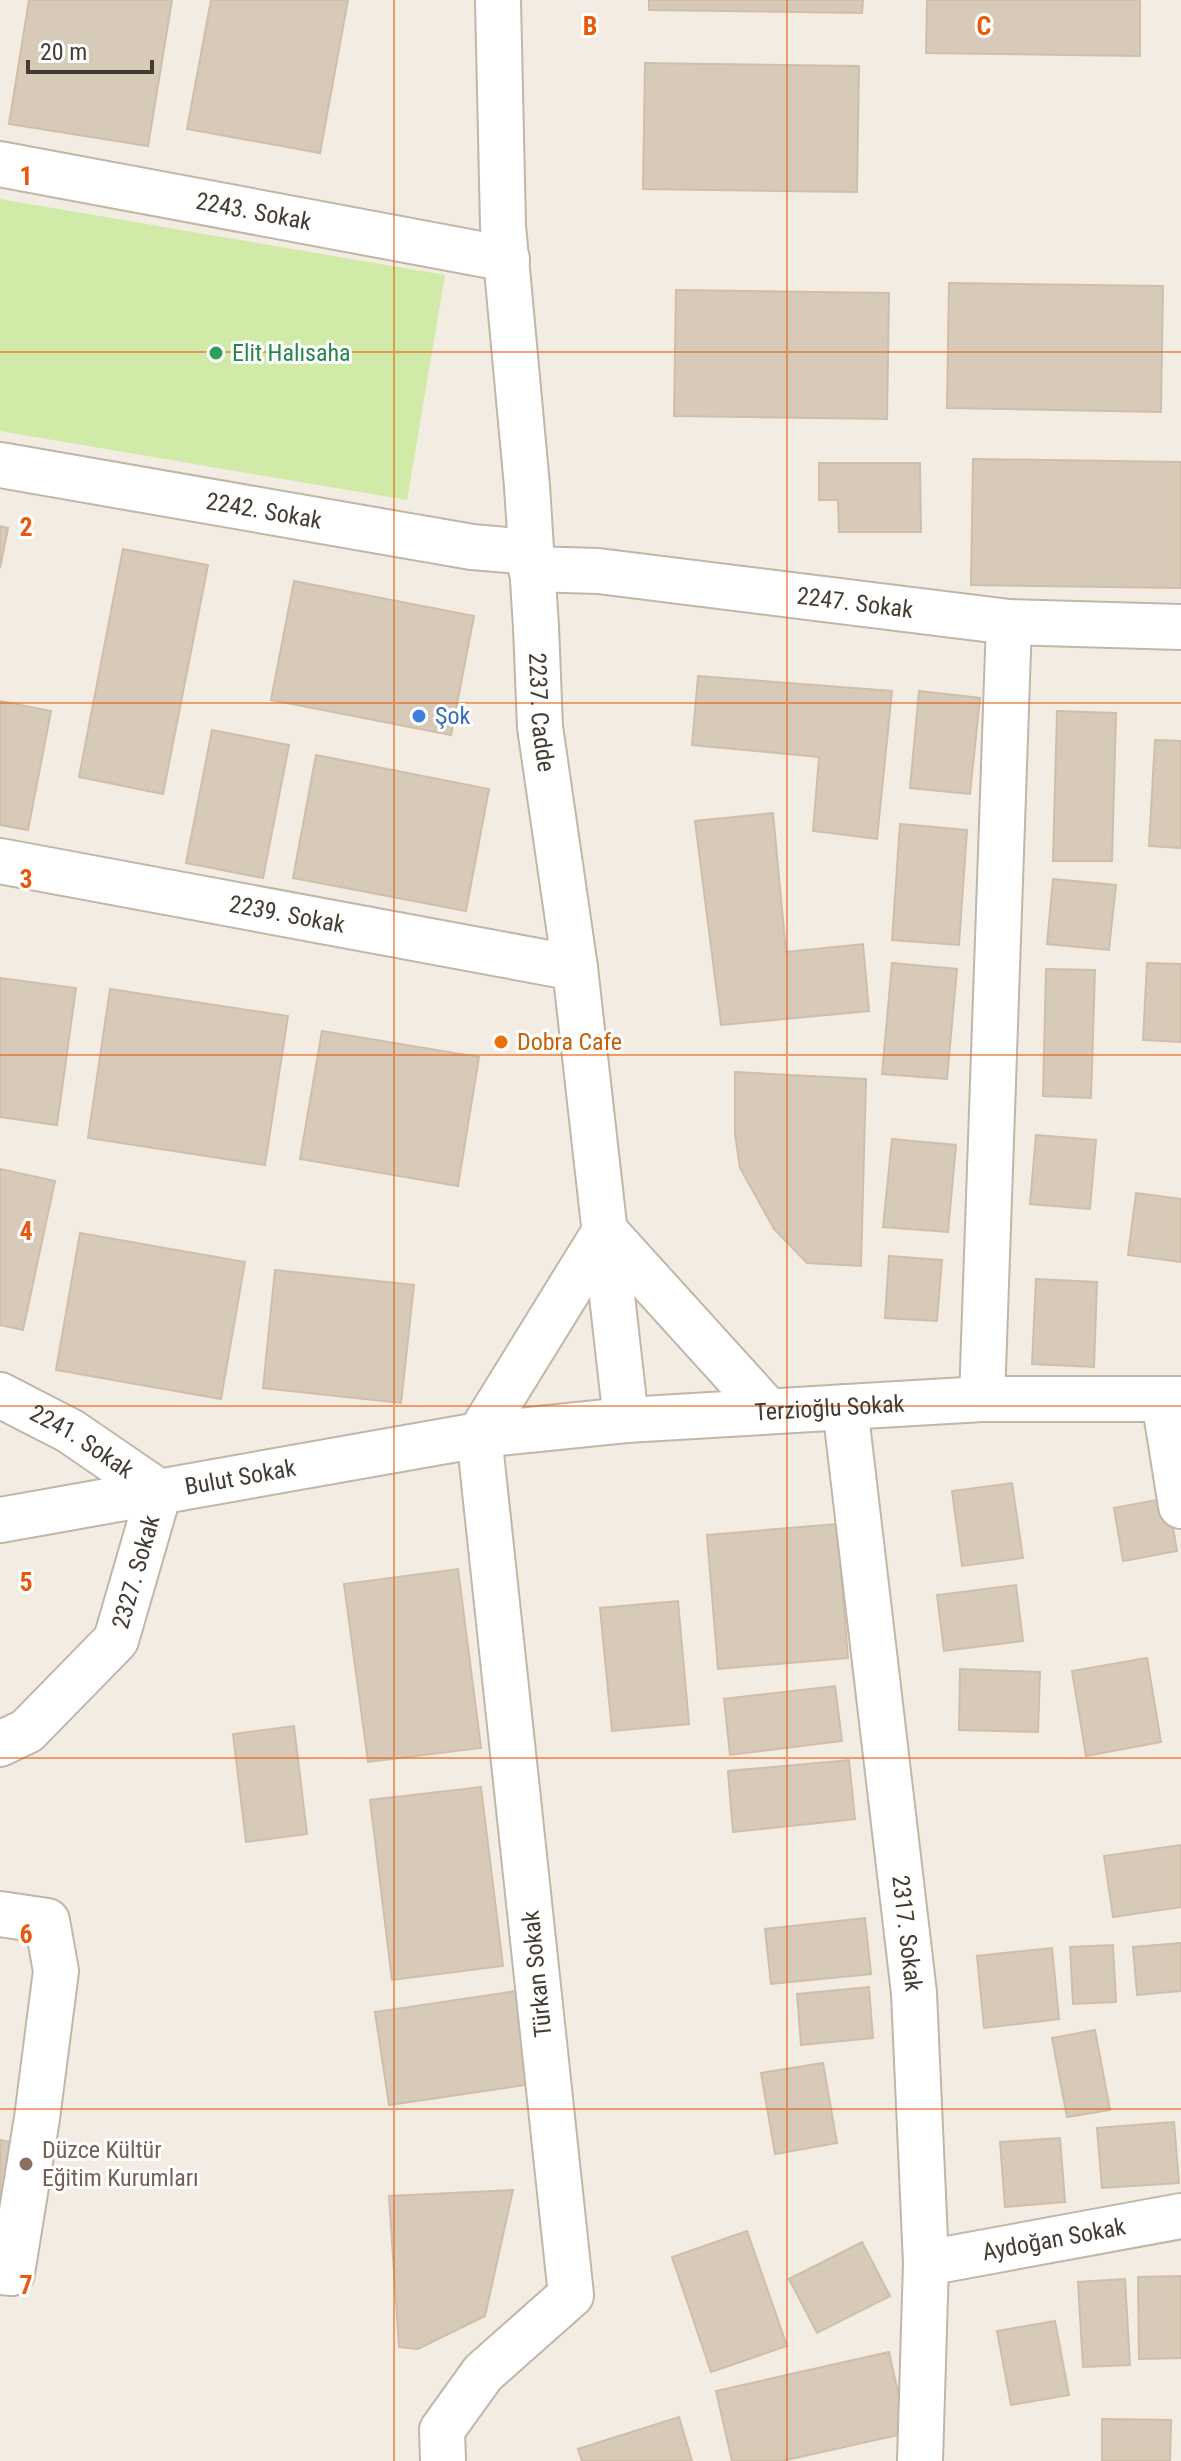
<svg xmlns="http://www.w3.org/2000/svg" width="1181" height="2461" viewBox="0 0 1181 2461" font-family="'Roboto Condensed',sans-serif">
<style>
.green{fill:#d0eaa7}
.building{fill:#d7cab9;stroke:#d0bea9;stroke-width:2}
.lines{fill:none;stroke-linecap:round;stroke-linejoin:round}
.minor-casing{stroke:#c1b6a7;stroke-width:48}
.minor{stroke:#fff;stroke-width:44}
.grid{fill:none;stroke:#e8590c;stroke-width:2;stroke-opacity:0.55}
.leisure-dot{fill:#2e9e5b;stroke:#fff;stroke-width:3}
.shop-dot{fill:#3f7fe0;stroke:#fff;stroke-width:3}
.food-dot{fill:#e8710a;stroke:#fff;stroke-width:3}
.education-dot{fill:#8d6e63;stroke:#fff;stroke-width:3}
.labels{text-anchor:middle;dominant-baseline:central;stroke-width:6;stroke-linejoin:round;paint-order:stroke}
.street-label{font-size:24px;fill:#443c32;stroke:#fff}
.leisure-label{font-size:24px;fill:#27864d;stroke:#fff;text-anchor:start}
.shop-label{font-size:24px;fill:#366cbe;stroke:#fff;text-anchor:start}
.food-label{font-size:24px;fill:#c56008;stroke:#fff;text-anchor:start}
.education-label{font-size:24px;fill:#785e54;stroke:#fff;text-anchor:start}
.grid-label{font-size:26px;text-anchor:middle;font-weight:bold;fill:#e8590c;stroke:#fff;stroke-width:6;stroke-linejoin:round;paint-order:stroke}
</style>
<rect width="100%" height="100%" fill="#f2ece2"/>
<path class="green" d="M0,199L445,275L407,500L0,431Z"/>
<path class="building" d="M29,0H172L148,146L9,124Z
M211,0H348L320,153L187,129Z
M649,0H863L862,13L649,10Z
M927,0H1140V56L926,53Z
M645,63L859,66L857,192L643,189Z
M949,283L1163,286L1161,412L947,408Z
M676,290L889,293L887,419L674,416Z
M973,459L1181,462V588L971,585Z
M819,463H920L921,532H839L838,500H819Z
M0,526L8,528L0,568Z
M123,549L208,565L163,794L79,777Z
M294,581L474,616L451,735L271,700Z
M698,676L892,691L877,839L813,831L819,757L692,745Z
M919,691L980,698L970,794L910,788Z
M0,701L51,711L28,830L0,825Z
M1057,711L1116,713L1112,861H1053Z
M212,730L289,745L263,878L186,863Z
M1155,740L1181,741V848L1149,846Z
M316,755L489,789L466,911L293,878Z
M773,813L786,952L863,944L869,1011L721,1025L695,821Z
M900,824L967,830L959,945L892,940Z
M1053,879L1116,885L1109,950L1047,944Z
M892,963L957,969L947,1079L882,1074Z
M1147,963L1181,964V1042L1143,1040Z
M1046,969L1095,970L1091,1098L1043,1096Z
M0,978L76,988L57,1125L0,1117Z
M110,989L288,1016L265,1165L88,1138Z
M322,1031L479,1057L458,1186L300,1159Z
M735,1072L866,1079L861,1266L807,1263L774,1229L740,1168L735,1134Z
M1036,1135L1096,1140L1090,1209L1030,1204Z
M892,1139L956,1145L948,1232L883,1227Z
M0,1169L55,1181L23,1330L0,1325Z
M1136,1193L1181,1199V1262L1128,1255Z
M80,1233L245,1262L221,1399L56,1370Z
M889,1256L942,1260L937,1321L885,1318Z
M275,1270L414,1285L401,1403L263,1388Z
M1036,1279L1097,1282L1094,1367L1032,1364Z
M1012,1483L1023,1558L962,1566L952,1491Z
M1168,1498L1177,1551L1123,1561L1114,1508Z
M837,1524L848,1658L718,1669L707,1535Z
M458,1569L481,1748L368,1762L344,1584Z
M1016,1585L1023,1641L944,1651L937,1595Z
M678,1601L689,1724L612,1731L600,1608Z
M1147,1658L1161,1742L1086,1756L1072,1671Z
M960,1669L1040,1672L1038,1732L959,1730Z
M835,1686L842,1741L730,1755L724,1699Z
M294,1726L307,1834L246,1842L233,1734Z
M849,1760L855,1819L733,1832L728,1771Z
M481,1787L503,1966L392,1980L370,1800Z
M1181,1845V1907L1113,1917L1104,1856Z
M865,1918L871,1974L771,1984L765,1929Z
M1181,1943V1991L1137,1995L1133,1947Z
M1113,1945L1116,2002L1073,2004L1070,1947Z
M1052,1948L1059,2019L984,2028L977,1956Z
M869,1987L873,2038L801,2045L797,1994Z
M517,1991L532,2084L389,2105L375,2012Z
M1095,2030L1110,2110L1067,2117L1052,2038Z
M823,2063L837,2143L775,2154L761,2073Z
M1174,2122L1179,2183L1102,2188L1097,2128Z
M1060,2138L1065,2202L1005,2207L1000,2142Z
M0,2140L21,2144L0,2253Z
M513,2190L485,2316L418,2349L399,2347L389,2196Z
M747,2231L787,2346L711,2372L672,2257Z
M862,2242L890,2296L817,2333L789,2279Z
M1181,2276V2358L1139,2359L1138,2277Z
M1125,2279L1130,2365L1083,2367L1078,2282Z
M1055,2321L1069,2395L1011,2405L997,2331Z
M889,2352L907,2433L782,2461H732L716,2391Z
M679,2417L692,2461H582L578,2449Z
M1102,2419L1171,2420L1170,2461H1102Z"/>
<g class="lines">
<g class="minor-casing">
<g id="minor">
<path id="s1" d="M498,0L503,226L527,486L536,627L540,727L575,968L626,1420"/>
<path id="s2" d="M0,164L507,259"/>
<path id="s3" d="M0,465L472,547L530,552"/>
<path id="s4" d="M531,569L598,571L1009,622L1181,627"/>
<path id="s5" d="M0,861L575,968"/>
<path id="s6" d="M0,1395L70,1431L159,1492L116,1640L27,1731L0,1744"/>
<path d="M982,1399L1009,622"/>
<path d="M1164,1400L1181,1506"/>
<path id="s7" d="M845,1407L914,1993L926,2263L920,2461"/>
<path d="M479,1435L605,1231L768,1411"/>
<path id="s8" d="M0,1520L479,1435L626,1420L982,1399H1181"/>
<path d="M0,1914L47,1921L56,1971L37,2118L12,2273L0,2272"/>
<path id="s9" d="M926,2263L1181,2216"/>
<path d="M443,2461L442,2430L483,2373L571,2295L479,1435"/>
</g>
</g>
<use href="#minor" class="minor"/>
</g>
<path class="grid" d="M394,0V2461M787,0V2461M0,352H1181M0,703H1181M0,1055H1181M0,1406H1181M0,1758H1181M0,2109H1181"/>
<circle class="leisure-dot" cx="216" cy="353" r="8"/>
<circle class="shop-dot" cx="419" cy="716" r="8"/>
<circle class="food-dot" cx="501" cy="1042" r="8"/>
<circle class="education-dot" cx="26" cy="2164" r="8"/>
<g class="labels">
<g class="street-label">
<text stroke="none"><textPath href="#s2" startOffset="258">2243. Sokak</textPath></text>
<text stroke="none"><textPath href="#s3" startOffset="268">2242. Sokak</textPath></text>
<text stroke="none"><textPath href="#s4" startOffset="326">2247. Sokak</textPath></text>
<text stroke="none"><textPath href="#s1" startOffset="714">2237. Cadde</textPath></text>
<text stroke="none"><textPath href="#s5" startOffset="292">2239. Sokak</textPath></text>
<text stroke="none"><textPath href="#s8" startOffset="838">Terzioğlu Sokak</textPath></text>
<text stroke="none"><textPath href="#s6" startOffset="94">2241. Sokak</textPath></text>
<text stroke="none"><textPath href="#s8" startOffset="244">Bulut Sokak</textPath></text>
<text transform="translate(136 1572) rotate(-74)">2327. Sokak</text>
<text stroke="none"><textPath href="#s7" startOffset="530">2317. Sokak</textPath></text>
<text transform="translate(537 1974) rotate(-96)">Türkan Sokak</text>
<text stroke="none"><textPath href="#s9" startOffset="130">Aydoğan Sokak</textPath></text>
</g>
<g class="leisure-label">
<text x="232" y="353">Elit Halısaha</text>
</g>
<g class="shop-label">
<text x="435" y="716">Şok</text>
</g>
<g class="food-label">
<text x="517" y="1042">Dobra Cafe</text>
</g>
<g class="education-label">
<text x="42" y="2150">Düzce Kültür<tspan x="42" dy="28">Eğitim Kurumları</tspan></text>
</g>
</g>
<g class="grid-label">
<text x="590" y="35">B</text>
<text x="984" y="35">C</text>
<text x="26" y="185">1</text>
<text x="26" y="536">2</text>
<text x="26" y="888">3</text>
<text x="26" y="1240">4</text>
<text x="26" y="1591">5</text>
<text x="26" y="1943">6</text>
<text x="26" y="2294">7</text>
</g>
<path d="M28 60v12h124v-12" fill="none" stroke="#443c32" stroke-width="4"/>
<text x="40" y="60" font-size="24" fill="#443c32" stroke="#ffffff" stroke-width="6" paint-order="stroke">20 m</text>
</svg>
